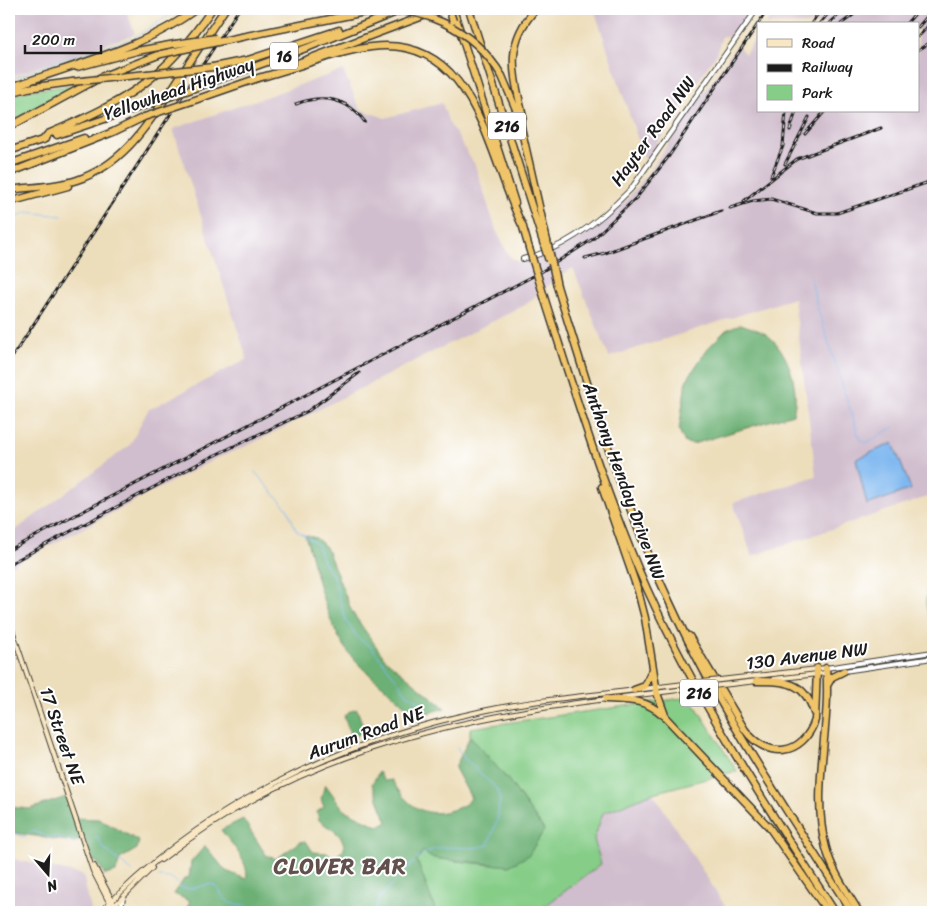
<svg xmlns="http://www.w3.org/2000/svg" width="942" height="921" viewBox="0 0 942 921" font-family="Sriracha,sans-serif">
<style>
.industrial{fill:#d0bdcd}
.green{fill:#86cd88;stroke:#517452}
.forest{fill:#6cb074;stroke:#446648}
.water{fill:#7fb8f0;stroke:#4e6a86}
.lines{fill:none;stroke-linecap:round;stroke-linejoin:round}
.stream{stroke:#7fb8f0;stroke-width:1}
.tertiary-casing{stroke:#3b3934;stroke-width:6}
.secondary-casing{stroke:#3b3934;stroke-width:6}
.motorway-casing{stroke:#3b3934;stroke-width:9}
.tertiary{stroke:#fff;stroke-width:4}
.secondary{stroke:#f9e7c3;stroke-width:4}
.motorway{stroke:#f0c469;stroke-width:6}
.rail-casing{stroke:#1c1c1c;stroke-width:3}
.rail{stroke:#fff;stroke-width:1;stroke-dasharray:4;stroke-linecap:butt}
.secondary-bridge-casing{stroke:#3b3934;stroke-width:6;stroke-linecap:butt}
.motorway-bridge-casing{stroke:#3b3934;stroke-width:9;stroke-linecap:butt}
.secondary-bridge{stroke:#f9e7c3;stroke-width:4}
.motorway-bridge{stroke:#f0c469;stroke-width:6}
.labels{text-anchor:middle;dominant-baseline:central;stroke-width:4;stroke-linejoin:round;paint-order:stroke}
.shield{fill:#fff;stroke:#606060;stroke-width:1}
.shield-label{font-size:16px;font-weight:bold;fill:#1c1c1c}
.street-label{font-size:18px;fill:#1c1c1c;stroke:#fff}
.district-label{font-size:22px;font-weight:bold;letter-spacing:1px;fill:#62504c;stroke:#fff}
</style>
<rect width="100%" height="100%" fill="#fff"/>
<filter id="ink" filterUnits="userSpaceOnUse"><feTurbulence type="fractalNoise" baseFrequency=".02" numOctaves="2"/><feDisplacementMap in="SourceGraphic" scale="10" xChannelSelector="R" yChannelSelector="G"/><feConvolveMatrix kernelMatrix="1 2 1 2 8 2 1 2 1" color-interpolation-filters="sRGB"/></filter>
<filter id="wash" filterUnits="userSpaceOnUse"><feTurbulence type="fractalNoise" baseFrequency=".0096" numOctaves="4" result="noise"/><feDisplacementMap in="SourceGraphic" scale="20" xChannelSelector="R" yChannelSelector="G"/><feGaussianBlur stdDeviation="1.12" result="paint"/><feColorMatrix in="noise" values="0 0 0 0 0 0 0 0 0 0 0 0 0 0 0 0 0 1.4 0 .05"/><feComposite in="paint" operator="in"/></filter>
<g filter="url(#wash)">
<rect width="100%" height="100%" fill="#eddebb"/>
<path class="industrial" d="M9,9H126L135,34L9,77Z
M594,9H751L730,37L722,36L716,54L645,161Z
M776,9H933V495L752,556L733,503L816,476L794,298L609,357L573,268L560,276L525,305L251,444L213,460L9,567V535L130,445L148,410L247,359L173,129L343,70L360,109L385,118L442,103L449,123L475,165L496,230L509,256L518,262L527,261L560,249L583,236L627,199L648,173L737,45L745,54L758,35V111H918V24H766Z
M653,793L729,912H537L601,864L594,839L603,813Z
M9,858L83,875L91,910L89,912H9Z"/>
<path class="green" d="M76,85L9,123V96L31,90Z
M690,697L737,771L653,793L603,813L594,839L601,864L537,912H436L417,861L423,850L430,857L440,859L492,865L544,830L509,781L470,736V728Z"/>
<path class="forest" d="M741,324C748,327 757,329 764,333C787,346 801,389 793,414L693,444L685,443L679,430L686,381L708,348L726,330Z
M305,535L316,538L326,547L352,612L385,659L445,708L414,717C397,693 370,679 351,656C325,623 317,574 305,535Z
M933,578V627C925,606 922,598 933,578Z
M357,709L365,732L351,737L344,716L348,712Z
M470,736L509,781L544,830L529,855L509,866L440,859L430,857L423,851L417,861L436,912H185L190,901L174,894L184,879L189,877L191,862L205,846L226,871L246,879C251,864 230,842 221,830L243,819L266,855L276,859L300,842L306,841L313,852L327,853L334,857L344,850C345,833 330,830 319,820L317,812L324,807L321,799L325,784L344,810L378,826L387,822L372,784L379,772L384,781L392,780C406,805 424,819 452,810C461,807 466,805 471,798L455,768Z
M66,797L73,818L99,819L139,841L137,849L120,859L116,872L105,875L97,862L92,860L85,838L74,842L9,832V807L30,809Z"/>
<path class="water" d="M893,443L911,489L867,505L856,459Z"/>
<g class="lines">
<path class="stream" d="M9,80L58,61L134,38L179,9
M9,220L27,212L62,216
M810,275L818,310L860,440L866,443L894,427
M255,472L288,510L296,530L317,544L323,562L333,576L346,621L358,638L371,647L397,680
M399,683L407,694L425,705
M9,831L24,837L34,831L49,838L53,837L76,842
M95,837L99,839L102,847L132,871
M417,859C444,837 459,854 488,845L497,821L500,797L497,789L464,758L457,747
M159,877C176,879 170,876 182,888L190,889L211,884L219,889L222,896L230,903L244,905L262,912
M374,912L380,897L414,862"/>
</g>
</g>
<g filter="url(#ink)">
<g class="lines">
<g class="tertiary-casing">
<path id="tertiary" d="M523,259C566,249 602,219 631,189L757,9
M826,668L933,652
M844,671L933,658
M112,908L114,912
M120,912L123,898"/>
</g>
<g class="secondary-casing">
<path id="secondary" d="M9,621L93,871L111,906
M774,679L826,673
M720,680L826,668
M722,685L757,681
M643,689L684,684
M623,697L686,689
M161,860C291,757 445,719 607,699
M94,866L113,902
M101,912C203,805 339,741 483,711C533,700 585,696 636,690
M108,912L152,868"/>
</g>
<g class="motorway-casing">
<path id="motorway" d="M453,9L515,203
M469,9L543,242
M241,37L365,12
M77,67L137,51L175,44
M213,67L248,60L339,30
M287,67L442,9
M502,76L518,114L547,241
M118,77L147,74
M258,78C295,69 333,52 371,47C477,34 487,156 523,227
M203,85L309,47L399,11
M9,88C69,66 145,48 196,9
M9,93L28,88L72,82
M192,101L261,77
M523,117C514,75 503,44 536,9
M9,127L103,76L161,54
M57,135L158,101
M43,140L48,134C126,101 164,80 212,9
M9,151L45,139
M9,164L84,138
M9,173L113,132L144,117
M9,190C31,187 55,187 77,180C124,164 147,125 174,86C191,60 208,34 225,9
M9,202L68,186
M522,224L529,248
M557,286C590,394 622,501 670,603C720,712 787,811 852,912
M545,300C576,397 605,495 647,589C699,703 767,807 835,912
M602,487L638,591L645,618L657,693L666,718L769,827L828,912
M689,636L745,730C767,760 803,756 815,720L817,668
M826,668C832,725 810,791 826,848C832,871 847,892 859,912
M756,681C785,681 805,681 814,713
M828,684L832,677L844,671
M634,690L645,686L652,671
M606,699C629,700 645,699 663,715"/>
</g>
<use href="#tertiary" class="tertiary"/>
<use href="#secondary" class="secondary"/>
<use href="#motorway" class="motorway"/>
<g class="rail-casing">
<path id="rail" d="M811,24L821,9
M819,24L832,9
M829,24L845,9
M841,24L861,9
M906,24L919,9
M918,27L933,10
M918,37L932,22
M918,50L933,41
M296,104C323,94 347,98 365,122
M790,130L796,111
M805,134L825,111
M785,164L809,117
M771,176L783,146L786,111
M744,201L797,159L881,128
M730,208L753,201L771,199L817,213H837L932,181
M585,258L605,253L721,211
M9,362L239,9
M9,550L541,272L593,239L637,197L669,156L768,9
M9,564L209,458L308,411L359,373"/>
</g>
<use href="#rail" class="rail"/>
<g class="secondary-bridge-casing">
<path id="secondary-bridge" d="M684,684L720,680
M686,689L722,685"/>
</g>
<g class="motorway-bridge-casing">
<path id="motorway-bridge" d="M449,9L453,21
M365,12C420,3 473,28 502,76
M175,44L216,38
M161,54L241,37
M147,74L213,67
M72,82L118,77
M158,101L203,85
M144,117L192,101
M547,241L557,286
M543,242L549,261
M529,248L545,300"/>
</g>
<use href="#secondary-bridge" class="secondary-bridge"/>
<use href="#motorway-bridge" class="motorway-bridge"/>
</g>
</g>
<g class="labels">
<g class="shield">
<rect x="270" y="42.5" width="28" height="27" rx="4"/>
<rect x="488" y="112.5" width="38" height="27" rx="4"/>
<rect x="680" y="679.5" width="38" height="27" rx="4"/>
</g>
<g class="shield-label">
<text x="284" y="56">16</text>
<text x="507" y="126">216</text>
<text x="699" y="693">216</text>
</g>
<g class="street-label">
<text transform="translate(179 89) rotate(-19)">Yellowhead Highway</text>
<text transform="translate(653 131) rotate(-54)">Hayter Road NW</text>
<text transform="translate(624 481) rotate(70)">Anthony Henday Drive NW</text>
<text transform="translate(807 656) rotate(-7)">130 Avenue NW</text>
<text transform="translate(366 733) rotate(-20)">Aurum Road NE</text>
<text transform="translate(62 736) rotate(71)">17 Street NE</text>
</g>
<g class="district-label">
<text x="340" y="866">CLOVER BAR</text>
</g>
</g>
<rect width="942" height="921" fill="none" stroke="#fff" stroke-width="30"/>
<rect x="757" y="22" width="162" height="90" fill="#ffffff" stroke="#a4a4a4"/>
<rect x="767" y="39" width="25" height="8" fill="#f9e7c3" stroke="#a4a4a4"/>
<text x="802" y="48" font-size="15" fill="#1c1c1c">Road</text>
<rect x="767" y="64" width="25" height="8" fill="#1c1c1c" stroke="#a4a4a4"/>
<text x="802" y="72" font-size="15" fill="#1c1c1c">Railway</text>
<rect x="767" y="85" width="25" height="15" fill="#86cd88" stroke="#a4a4a4"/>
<text x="802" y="98" font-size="15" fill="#1c1c1c">Park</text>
<g transform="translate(48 874) rotate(161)" stroke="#ffffff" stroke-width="4" paint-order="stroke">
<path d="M0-4L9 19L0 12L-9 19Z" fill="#1c1c1c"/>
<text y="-8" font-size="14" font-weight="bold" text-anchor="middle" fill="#1c1c1c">N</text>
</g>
<path d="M25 45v8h76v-8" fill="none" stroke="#1c1c1c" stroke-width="2.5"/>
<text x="32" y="45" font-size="15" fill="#1c1c1c" stroke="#ffffff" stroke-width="4" paint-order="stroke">200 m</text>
</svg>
